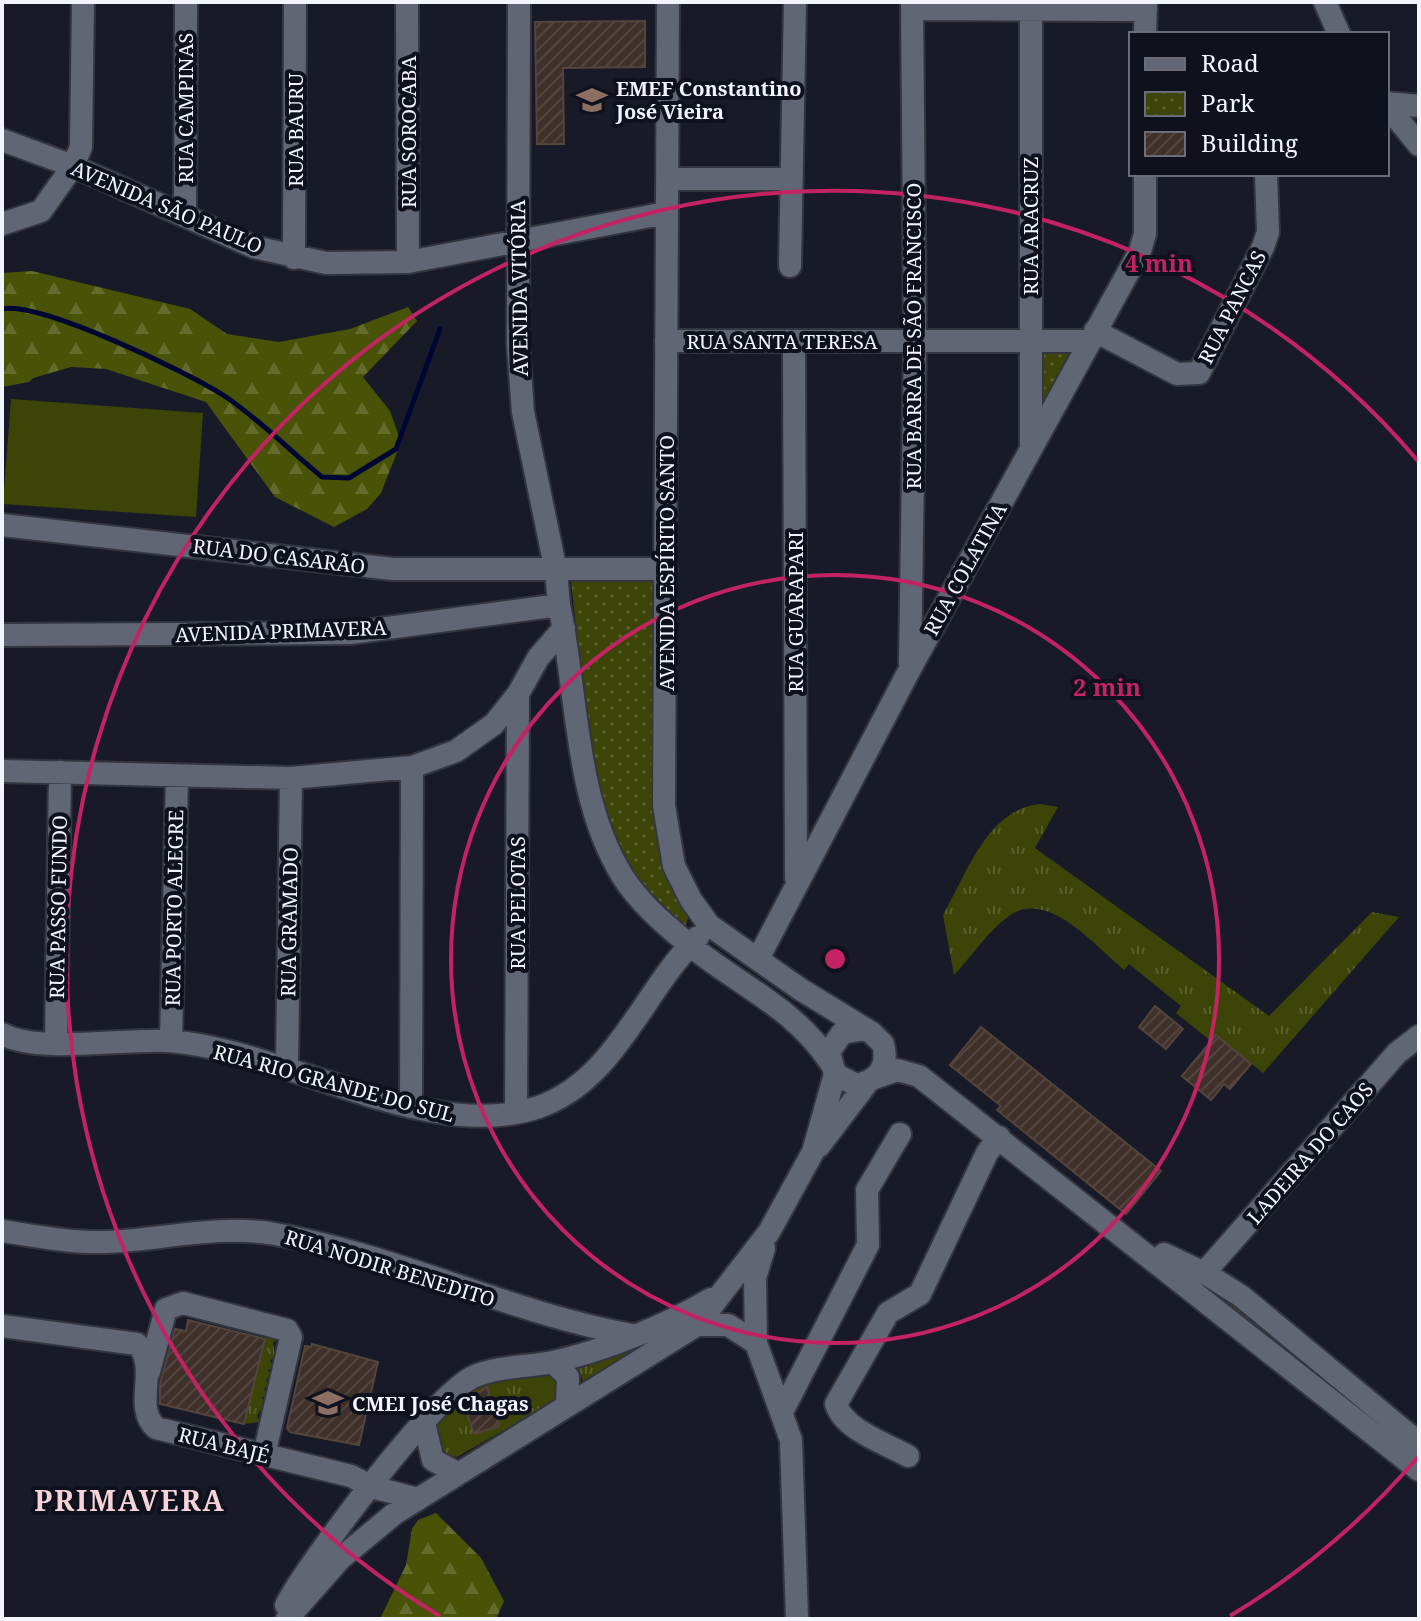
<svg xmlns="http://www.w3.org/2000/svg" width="1421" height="1621" viewBox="0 0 1421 1621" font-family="'Noto Serif',serif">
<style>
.grass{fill:url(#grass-tufts)}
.forest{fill:url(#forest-firs)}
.park{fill:url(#park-dots)}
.garden{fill:#3d4408}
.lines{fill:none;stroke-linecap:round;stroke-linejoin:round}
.stream{stroke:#000634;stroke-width:5}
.building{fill:url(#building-hatch);stroke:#53443d;stroke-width:2}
.minor-casing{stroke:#34363f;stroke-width:26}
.minor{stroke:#616674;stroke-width:22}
.ring{fill:none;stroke:#c42363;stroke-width:4}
.labels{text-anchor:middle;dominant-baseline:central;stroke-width:8;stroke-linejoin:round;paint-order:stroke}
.poi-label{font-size:20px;font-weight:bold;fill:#f2f5fd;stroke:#0f121d;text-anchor:start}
.street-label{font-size:20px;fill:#f2f5fd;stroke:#0f121d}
.district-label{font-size:28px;font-weight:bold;letter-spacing:2px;fill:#f6d3d8;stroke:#0f121d}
.centre{fill:#c42363;stroke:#0f121d;stroke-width:4}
.ring-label{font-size:24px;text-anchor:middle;font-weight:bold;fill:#c42363;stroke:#0f121d;stroke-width:8;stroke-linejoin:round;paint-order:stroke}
</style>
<defs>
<pattern id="grass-tufts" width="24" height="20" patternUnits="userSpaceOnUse" patternTransform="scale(2)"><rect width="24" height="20" fill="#3d4408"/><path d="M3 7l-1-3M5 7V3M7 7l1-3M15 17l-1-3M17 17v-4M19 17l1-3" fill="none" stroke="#5a602d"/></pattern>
<pattern id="forest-firs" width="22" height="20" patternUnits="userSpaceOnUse" patternTransform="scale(2)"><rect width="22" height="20" fill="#495307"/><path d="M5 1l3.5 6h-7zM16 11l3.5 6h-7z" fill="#646c2c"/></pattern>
<pattern id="park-dots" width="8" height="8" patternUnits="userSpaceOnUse" patternTransform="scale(2)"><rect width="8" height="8" fill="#3d4408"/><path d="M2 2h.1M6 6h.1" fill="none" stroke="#5a602d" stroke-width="1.8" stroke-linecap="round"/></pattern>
<pattern id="building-hatch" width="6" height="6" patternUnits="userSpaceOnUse" patternTransform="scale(2)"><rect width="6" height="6" fill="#3f312a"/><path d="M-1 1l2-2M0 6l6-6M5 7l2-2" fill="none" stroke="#52453f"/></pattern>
</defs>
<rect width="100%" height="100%" fill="#181b27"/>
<path class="grass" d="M1040,804L1058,807L1035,848L1269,1016L1372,912L1399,917L1263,1073L1217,1035L1211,1041L1176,1013L1181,1006L1129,964L1124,970C1096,947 1048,888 1009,916C988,931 971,957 954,975L943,915C966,875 987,809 1040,804Z
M1205,1279L1419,1449V1459L1201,1283Z
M267,1333L281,1339L273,1342L275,1356L270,1361L274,1366L268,1370L271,1375L266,1380L269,1385L264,1389L267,1394L262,1398L265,1403L257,1416L261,1422L244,1424Z
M656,1340L584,1385L577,1363Z
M555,1370L563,1396L457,1457L444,1455L429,1441L439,1407L489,1378Z"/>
<path class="forest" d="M32,271L190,309L227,334L279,342L350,329L408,307L417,321L363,377L390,411L401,442L381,493L367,509L334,527L275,497L206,402L106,369L71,367L33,378L29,382L2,387V273Z
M436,1513L481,1558L504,1601L496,1619H380L406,1565L412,1529L418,1520Z"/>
<path class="park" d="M1073,346L1039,410L1038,347Z
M661,576L654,787L690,912L683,934C666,915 639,893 628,869C585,782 583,677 571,582Z"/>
<path class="garden" d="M11,399L203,413L196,517L3,504Z"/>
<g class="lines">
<path class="stream" d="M2,309C40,301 187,372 223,395C257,417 289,450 322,477L349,478L396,449L440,329"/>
</g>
<path class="building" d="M645,21V67L563,68L564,144H537L535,22Z
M1155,1006L1183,1029L1166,1049L1139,1027Z
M981,1027L1161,1171L1126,1214L997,1110L1001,1106L950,1065Z
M1216,1035L1251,1064L1230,1089L1224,1084L1211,1100L1182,1076Z
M188,1320L265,1339L244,1424L160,1404V1384L175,1329L186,1331Z
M312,1344L378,1362L359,1445L290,1432L287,1428L305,1346L311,1347Z
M487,1387L499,1426L474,1434L463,1402Z"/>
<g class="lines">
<g class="minor-casing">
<path id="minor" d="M407,2L408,262
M519,2L518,345L523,412L556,571L559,605C578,693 574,799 623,877C639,902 663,923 686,942C736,984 793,1006 830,1062
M668,2L664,806L674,866L691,900L709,925L800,989L872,1033L883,1044C889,1067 878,1081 856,1085L835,1074L829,1052L842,1033L865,1029
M1031,2V444
M1325,2L1339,34
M912,9L1146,10
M1145,34L1146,2
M1387,103L1419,106
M1387,106L1419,145
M2,140L73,166L254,247L326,263L408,262L666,213
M667,179H791
M185,214L186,2
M2,224L41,211L73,166L81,147L83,2
M294,258L295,2
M790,266L795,2
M1095,331L1177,374L1199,373L1263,247L1268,232L1266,174
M666,341H1089
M794,341L796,878
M2,525L393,569H666
M2,635L350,633L559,605
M910,664L915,341L912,2
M2,771L291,778L412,767L456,751L494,724L518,694L538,658L564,628
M758,959L910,669L1140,251L1145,234V174
M2,1034C39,1054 124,1038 169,1041C287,1050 428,1145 539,1107C616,1080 643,990 698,937
M171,1041L177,776
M56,1042L60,772
M287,1066L291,778
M877,1077L897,1070L919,1076L1419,1470
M411,1107L412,767
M516,1113L518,694
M819,1146L867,1083
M2,1231C36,1236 70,1243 105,1242C160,1240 220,1224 275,1234C397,1255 510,1313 632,1335
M764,1248L755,1278L756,1343L791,1440L797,1619
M1164,1254L1208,1275L1241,1296L1419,1443
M1204,1273L1397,1053L1419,1036
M697,1325H728L756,1343
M2,1326L137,1344C160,1368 132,1406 156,1428L351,1476L372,1487L418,1499
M553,1362L568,1377L567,1405
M149,1372L166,1309L183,1303L287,1330L291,1337L264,1455
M783,1410L868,1245L867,1190L900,1134
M424,1423L433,1460L457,1473
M908,1456C885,1443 844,1430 836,1404L888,1313L920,1294L987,1153L999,1137
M286,1605C308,1563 437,1391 475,1376C500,1366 527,1367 553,1362C606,1350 665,1326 711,1299
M287,1619L341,1558L394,1514L697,1325L769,1232L813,1152L835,1074"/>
</g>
<use href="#minor" class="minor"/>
</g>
<g class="ring">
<circle cx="835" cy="959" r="384"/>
<path d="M1418 1457A767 767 0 0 1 1230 1616M440 1616A767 767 0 1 1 1418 461"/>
</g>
<defs>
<g id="school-bare" transform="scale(2.4)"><path d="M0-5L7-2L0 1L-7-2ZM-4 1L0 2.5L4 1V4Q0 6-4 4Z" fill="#8d6e63" stroke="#0f121d" stroke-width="2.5" paint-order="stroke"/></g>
</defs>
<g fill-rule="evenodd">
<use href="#school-bare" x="592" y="100"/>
<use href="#school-bare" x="328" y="1403"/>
</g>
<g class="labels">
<g class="poi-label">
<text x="616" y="88">EMEF Constantino<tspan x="616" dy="23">José Vieira</tspan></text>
<text x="352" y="1403">CMEI José Chagas</text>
</g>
<g class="street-label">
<text transform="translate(185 108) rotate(-90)">RUA CAMPINAS</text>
<text transform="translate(295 130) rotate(-90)">RUA BAURU</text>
<text transform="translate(408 132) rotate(-90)">RUA SOROCABA</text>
<text transform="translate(167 207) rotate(23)">AVENIDA SÃO PAULO</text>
<text transform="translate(1030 226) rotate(-90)">RUA ARACRUZ</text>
<text transform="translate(519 288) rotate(-91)">AVENIDA VITÓRIA</text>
<text transform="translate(1232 307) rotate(-63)">RUA PANCAS</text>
<text transform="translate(913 336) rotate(-90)">RUA BARRA DE SÃO FRANCISCO</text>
<text x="782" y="341">RUA SANTA TERESA</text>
<text transform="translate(279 556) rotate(7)">RUA DO CASARÃO</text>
<text transform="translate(666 563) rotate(-90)">AVENIDA ESPÍRITO SANTO</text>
<text transform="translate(965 569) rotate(-61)">RUA COLATINA</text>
<text transform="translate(795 612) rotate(-90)">RUA GUARAPARI</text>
<text transform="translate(281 631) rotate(-2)">AVENIDA PRIMAVERA</text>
<text transform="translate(517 903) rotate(-90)">RUA PELOTAS</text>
<text transform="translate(58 907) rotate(-89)">RUA PASSO FUNDO</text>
<text transform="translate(174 908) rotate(-89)">RUA PORTO ALEGRE</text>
<text transform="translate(289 922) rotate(-89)">RUA GRAMADO</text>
<text transform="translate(334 1083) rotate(15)">RUA RIO GRANDE DO SUL</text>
<text transform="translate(1310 1153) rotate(-49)">LADEIRA DO CAOS</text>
<text transform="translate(390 1268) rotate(17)">RUA NODIR BENEDITO</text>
<text transform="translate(224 1445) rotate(14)">RUA BAJÉ</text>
</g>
<g class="district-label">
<text x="130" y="1500">PRIMAVERA</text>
</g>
</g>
<circle cx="835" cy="959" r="12" class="centre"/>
<g class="ring-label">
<text x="1159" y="272">4 min</text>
<text x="1107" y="696">2 min</text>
</g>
<rect width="1421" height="1621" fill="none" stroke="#f2f5fd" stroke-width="8"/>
<rect x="1129" y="32" width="260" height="144" fill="#0f121d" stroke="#6a6d77" stroke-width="2"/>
<rect x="1145" y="58" width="40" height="12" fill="#616674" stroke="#6a6d77" stroke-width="2"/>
<text x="1201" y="72" font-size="24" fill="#f2f5fd">Road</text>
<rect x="1145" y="92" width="40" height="24" fill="url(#park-dots)" stroke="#6a6d77" stroke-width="2"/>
<text x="1201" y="112" font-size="24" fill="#f2f5fd">Park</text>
<rect x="1145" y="132" width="40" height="24" fill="url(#building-hatch)" stroke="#6a6d77" stroke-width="2"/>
<text x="1201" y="152" font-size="24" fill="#f2f5fd">Building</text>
</svg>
